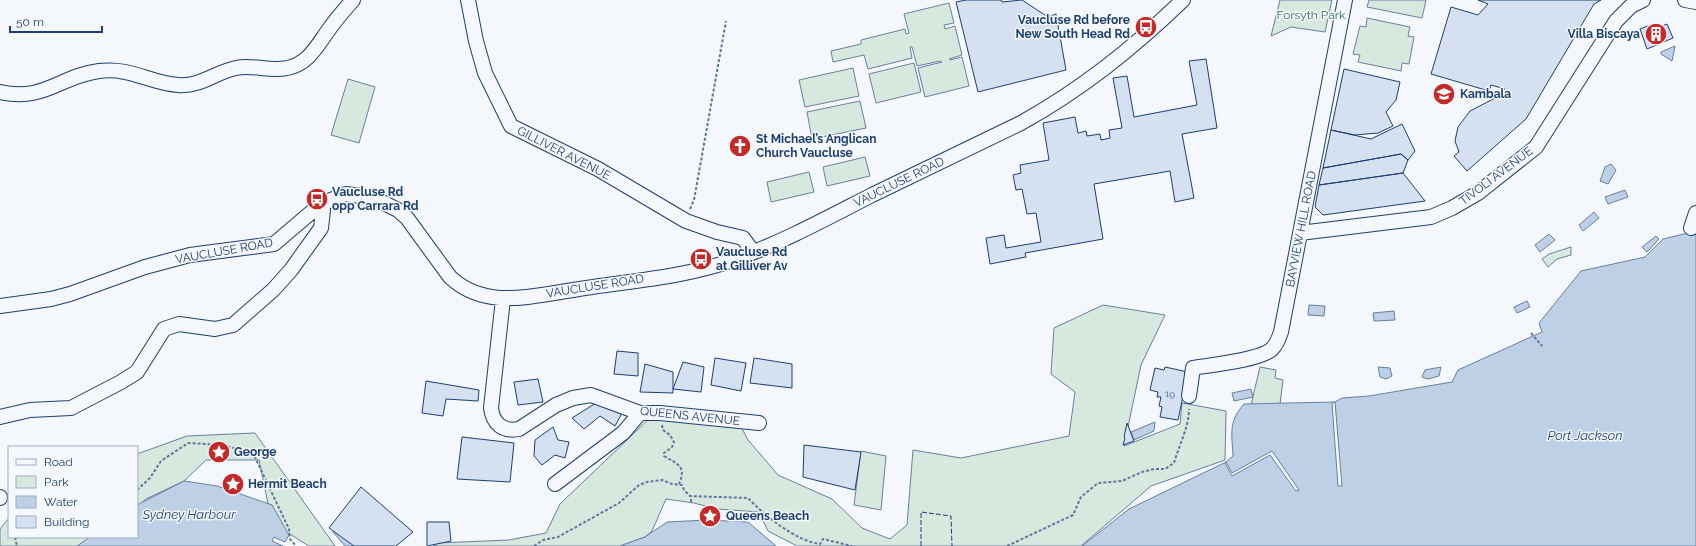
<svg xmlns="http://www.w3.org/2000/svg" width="1696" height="546" viewBox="0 0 1696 546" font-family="Raleway,sans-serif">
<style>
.green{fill:#d7e8df;stroke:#687fa3}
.water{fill:#bed0e5;stroke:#687fa3}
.pier{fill:#f4f7fb;stroke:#687fa3}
.building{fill:#d5e0f0;stroke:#1d3f73}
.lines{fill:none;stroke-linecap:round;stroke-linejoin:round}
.minor-casing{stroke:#1d3f73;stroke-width:16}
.path{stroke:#5e769c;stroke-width:2;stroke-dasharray:3 2;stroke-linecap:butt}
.minor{stroke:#f4f7fb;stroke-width:14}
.fence{stroke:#1d3f73;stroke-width:1;stroke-dasharray:5 2;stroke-linecap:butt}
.labels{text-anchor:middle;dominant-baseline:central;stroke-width:3;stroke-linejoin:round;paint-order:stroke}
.number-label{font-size:10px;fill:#4b6792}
.park-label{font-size:12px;fill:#2c6c60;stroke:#f4f7fb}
.poi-label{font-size:12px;font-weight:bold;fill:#1d3f73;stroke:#f4f7fb;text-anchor:start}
.street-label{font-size:12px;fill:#1d3f73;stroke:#f4f7fb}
.water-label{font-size:13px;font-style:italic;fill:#1d3f73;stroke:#f4f7fb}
</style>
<rect width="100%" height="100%" fill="#f4f7fb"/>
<path class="green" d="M1280,0H1332L1325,32L1291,27L1271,36Z
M1369,0H1426L1422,18L1367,7Z
M949,3L954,23L944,25L945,29L955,26L962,55L949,59L950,60L962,57L969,86L925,97L918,68L942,62L940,61L917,66L912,47H910L912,58L868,69L864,55L833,62L831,51L861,44V40L905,29L906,34L909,33L904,14Z
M1367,18L1410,27L1408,36L1414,37L1409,64L1402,63L1401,71L1358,62L1360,55L1353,54L1360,26L1366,27Z
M914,63L921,92L876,103L869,74Z
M853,68L859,96L805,107L799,80Z
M348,79L375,87L359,143L331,135Z
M860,101L866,128L812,139L807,112Z
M865,157L870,176L827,186L823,167Z
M809,172L814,192L771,202L767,182Z
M1571,247V255L1557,259L1548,267L1542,259L1549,254Z
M1103,305L1165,315L1141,365L1124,446L1180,424L1182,403L1226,411L1225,460L1151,486L1081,546H797L768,531L759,512L717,509L694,503L666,499L652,531L645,537L620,546H433L438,543L509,540L546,533L560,504L652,416L740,425L748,440L778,475L832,499L862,528L890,539L907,525L913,450L961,458L1069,436L1075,392L1051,374L1054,328Z
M1260,367L1276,370L1275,378L1283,380L1280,404L1251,405Z
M255,433L335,546H309L272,523L259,460H206L184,481L146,499L137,507V454L187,436Z
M861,451L886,456L881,510L854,505Z
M9,518V537H98L86,546H0V529Z"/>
<path class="water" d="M1675,46L1672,61L1661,54V52Z
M1611,164L1616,170L1608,184L1600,181L1605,167Z
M1625,190L1628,197L1608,204L1605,197Z
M1594,212L1599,218L1583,231L1579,225Z
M1696,231V546H1082L1129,509L1226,462L1233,456C1232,434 1228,422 1244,404L1335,402L1342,398L1369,396L1452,382L1458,370L1542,332L1539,323L1581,271L1645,257L1663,239Z
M1549,234L1555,240L1540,252L1535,245Z
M1656,236L1659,239L1647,252L1642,247Z
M1527,301L1530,307L1517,313L1514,307Z
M1309,305L1325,306L1324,316L1308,315Z
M1394,311L1395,320L1374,321L1373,313Z
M1378,367L1390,368L1392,376L1386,379L1380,377Z
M1441,367L1439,376L1428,379L1422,377L1425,370Z
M1251,389L1253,397L1234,401L1232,393Z
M1155,422L1154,431L1134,440L1131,432Z
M184,481L217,486L272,505L289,535L285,542L274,537L272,541L283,546H77L90,537H137V505Z
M707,520L748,522L776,546H620L645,537L667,522Z
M341,526L356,546H345L333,532Z"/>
<path class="pier" d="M1335,402L1342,486H1338L1332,403Z
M1272,451L1299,490L1296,491L1270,455L1232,476L1225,463L1226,462L1232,473Z"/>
<path class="building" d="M966,0H1001L1002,2L1022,0L1048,17L1056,14L1066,70L978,92L956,2Z
M1478,0H1601L1594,4L1526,119L1467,171L1454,156L1459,152L1455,141L1458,127L1470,111L1497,97L1505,89L1491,85L1489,91L1431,74L1451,7L1478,15L1488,4Z
M1653,24L1655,29L1667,24L1673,38L1647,49L1640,29Z
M1206,59L1217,128L1182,134L1194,198L1175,202L1170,171L1094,184L1103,239L1025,253L1026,257L990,264L986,238L1004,235L1006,248L1041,242L1036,213L1027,214L1022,189L1016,190L1013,175L1021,173L1020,165L1049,160L1043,123L1075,117L1078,133L1086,131L1087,136L1100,134L1101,140L1110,138L1109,130L1122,128L1113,78L1127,76L1134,117L1197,105L1189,61Z
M1344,69L1400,82L1396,100L1386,112L1393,126L1378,133L1355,135L1331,130Z
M1402,124L1415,151L1408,160L1401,154L1323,168L1331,130L1371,139Z
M1401,154L1408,160L1403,173L1319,185L1323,168Z
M1403,173L1425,201L1323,215L1315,207L1319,185Z
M617,351L638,353V376L614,374Z
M715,358L746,363L741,391L711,385Z
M754,358L792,364V388L750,383Z
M683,362L704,367L701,392L673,389Z
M645,364L673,372V393L640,392Z
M1165,367L1188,372L1178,420L1160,417L1162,407L1159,406L1161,397H1157L1158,392L1150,390L1155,368L1164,370Z
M538,379L543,402L518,405L514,382Z
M426,381L479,390L478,401L446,399L443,416L422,413Z
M596,403L622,413L615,426L600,416L584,429L572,418Z
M1127,423L1134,441L1123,445L1125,438L1124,437Z
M553,427L558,440L569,442L565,458L555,455L542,465L534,456L535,440Z
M462,437L514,443L510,482L457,479Z
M804,445L861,452L855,490L803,477Z
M361,487L413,532L396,546H354L329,528Z
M427,522H449L451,541L427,546Z"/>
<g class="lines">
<g class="minor-casing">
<path id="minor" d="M468,0L476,41L485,73L511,126L598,169L686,221L717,232L743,238L753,252
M1685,0L1696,2
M0,92C44,102 60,76 99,71C131,67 149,83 178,85C200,87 216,72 236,68C253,64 270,72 287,68C309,64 318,44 330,28C337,18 345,9 353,0
M1691,228L1696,213
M1300,233L1431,217L1452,208L1478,193L1536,147L1616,21L1631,6L1643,0
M503,299L491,408C493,424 503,432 519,429L556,405L573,398L591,395L640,413H660L759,423
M0,306L51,299L70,294L145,267L190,255L274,244L321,204L346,194L374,198L398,210L407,218L450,277C485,310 531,296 573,290C627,281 684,278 736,259C783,242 827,218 872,195C921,171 971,147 1021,123C1082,89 1132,49 1183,0
M1189,396L1193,368C1211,365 1261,360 1272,349C1277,344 1279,338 1281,332L1345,0
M0,417L30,410L71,408L121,382L137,372L164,329L179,324L215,329L233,325L273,290L291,270L321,228L323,210L321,204
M555,484L623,433L640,413
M0,497V498"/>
</g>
<path class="path" d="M690,209L694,200L726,21
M1531,333L1542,346
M662,425L663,430L670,435L674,442L672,447L664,453V456C677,464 687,466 679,484
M137,490L150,478L161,461L188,443L222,445L253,453L289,529L290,539L296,546
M691,502V496
M15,537L17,546
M534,546L543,540L558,537L619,503L639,485L647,482L662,480L672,484L682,485L684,490L690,496L748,498C765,516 796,541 820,544L823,539L852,546
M1007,546L1073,515L1081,497L1098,483L1122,481L1142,472L1154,469H1165L1174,463C1179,445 1189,427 1189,409"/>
<use href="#minor" class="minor"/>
<path class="fence" d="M921,546V512L951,516L952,546"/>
</g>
<defs>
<g id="bus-disc" transform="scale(1.15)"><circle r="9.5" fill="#c62828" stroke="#f4f7fb"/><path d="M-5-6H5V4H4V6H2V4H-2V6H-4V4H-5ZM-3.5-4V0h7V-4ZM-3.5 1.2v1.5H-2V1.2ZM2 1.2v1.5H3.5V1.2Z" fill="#fff"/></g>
<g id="building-disc" transform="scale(1.15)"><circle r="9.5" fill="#c62828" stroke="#f4f7fb"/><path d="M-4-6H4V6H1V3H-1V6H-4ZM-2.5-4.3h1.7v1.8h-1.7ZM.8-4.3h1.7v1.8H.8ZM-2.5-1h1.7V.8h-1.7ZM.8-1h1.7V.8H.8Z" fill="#fff"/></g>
<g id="school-disc" transform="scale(1.15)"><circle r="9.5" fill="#c62828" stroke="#f4f7fb"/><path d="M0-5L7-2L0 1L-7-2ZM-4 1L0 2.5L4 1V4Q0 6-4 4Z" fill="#fff"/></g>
<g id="church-disc" transform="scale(1.15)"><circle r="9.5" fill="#c62828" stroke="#f4f7fb"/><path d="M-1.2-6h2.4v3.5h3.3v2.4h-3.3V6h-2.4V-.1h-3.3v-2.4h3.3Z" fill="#fff"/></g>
<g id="sight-disc" transform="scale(1.15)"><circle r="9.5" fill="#c62828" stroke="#f4f7fb"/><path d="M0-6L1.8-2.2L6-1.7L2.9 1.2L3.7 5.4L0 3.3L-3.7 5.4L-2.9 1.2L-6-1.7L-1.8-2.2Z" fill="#fff"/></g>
</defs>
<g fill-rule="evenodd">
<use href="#bus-disc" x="1146" y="27"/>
<use href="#building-disc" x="1656" y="34"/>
<use href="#school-disc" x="1444" y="94"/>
<use href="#church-disc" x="740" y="146"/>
<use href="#bus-disc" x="317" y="199"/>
<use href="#bus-disc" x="701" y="259"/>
<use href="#sight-disc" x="219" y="452"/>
<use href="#sight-disc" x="233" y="484"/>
<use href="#sight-disc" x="710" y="516"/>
</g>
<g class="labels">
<g class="number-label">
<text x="1170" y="393">19</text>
</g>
<g class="park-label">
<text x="1311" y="15">Forsyth Park</text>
</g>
<g class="poi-label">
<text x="1130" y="20" text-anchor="end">Vaucluse Rd before<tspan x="1130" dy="14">New South Head Rd</tspan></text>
<text x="1640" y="34" text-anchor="end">Villa Biscaya</text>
<text x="1460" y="94">Kambala</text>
<text x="756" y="139">St Michael’s Anglican<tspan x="756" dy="14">Church Vaucluse</tspan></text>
<text x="332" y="192">Vaucluse Rd<tspan x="332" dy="14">opp Carrara Rd</tspan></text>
<text x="716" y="252">Vaucluse Rd<tspan x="716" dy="14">at Gilliver Av</tspan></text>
<text x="234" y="452">George</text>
<text x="248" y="484">Hermit Beach</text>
<text x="726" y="516">Queens Beach</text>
</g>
<g class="street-label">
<text transform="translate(564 153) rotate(27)">GILLIVER AVENUE</text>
<text transform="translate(1496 176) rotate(-37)">TIVOLI AVENUE</text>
<text transform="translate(899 182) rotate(-26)">VAUCLUSE ROAD</text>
<text transform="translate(1301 229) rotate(-79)">BAYVIEW HILL ROAD</text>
<text transform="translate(224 251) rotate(-10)">VAUCLUSE ROAD</text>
<text transform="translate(595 286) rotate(-9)">VAUCLUSE ROAD</text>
<text transform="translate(690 416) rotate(6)">QUEENS AVENUE</text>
</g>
<g class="water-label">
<text x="1585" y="435">Port Jackson</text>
<text x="189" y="514">Sydney Harbour</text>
</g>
</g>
<rect x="8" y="446" width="130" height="92" fill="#f4f7fb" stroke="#9eadc5"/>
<rect x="16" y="459" width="20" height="6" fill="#f4f7fb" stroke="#9eadc5"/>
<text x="44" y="466" font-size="12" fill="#1d3f73">Road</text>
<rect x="16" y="476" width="20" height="12" fill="#d7e8df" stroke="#9eadc5"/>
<text x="44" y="486" font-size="12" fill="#1d3f73">Park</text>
<rect x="16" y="496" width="20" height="12" fill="#bed0e5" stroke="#9eadc5"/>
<text x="44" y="506" font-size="12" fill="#1d3f73">Water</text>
<rect x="16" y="516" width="20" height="12" fill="#d5e0f0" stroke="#9eadc5"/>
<text x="44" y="526" font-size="12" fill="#1d3f73">Building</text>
<path d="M10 26v6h92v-6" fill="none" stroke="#1d3f73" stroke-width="2"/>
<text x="16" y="26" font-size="12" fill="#1d3f73" stroke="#f4f7fb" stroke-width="3" paint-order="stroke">50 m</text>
</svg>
